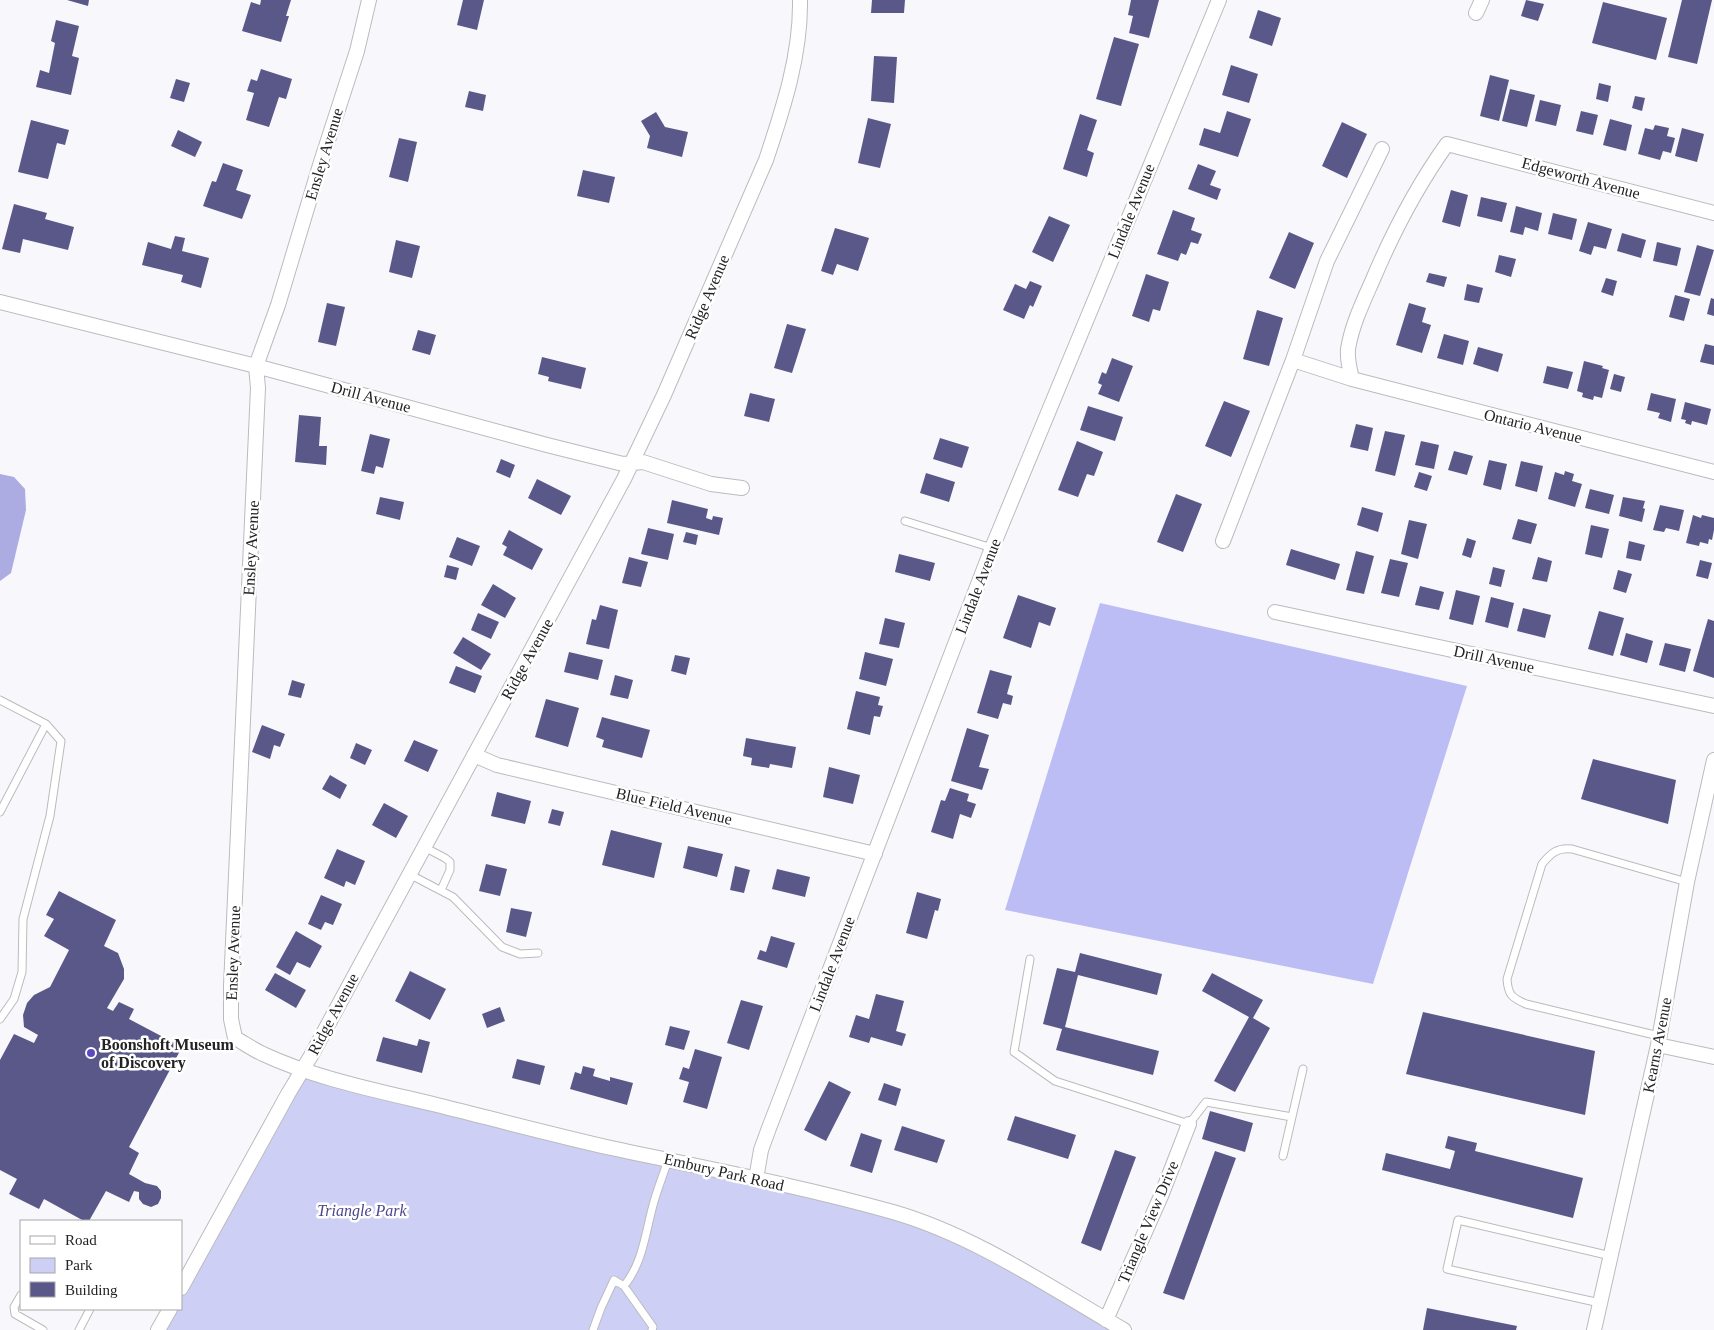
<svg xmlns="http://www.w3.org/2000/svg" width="1714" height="1330" viewBox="0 0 1714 1330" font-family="'Times New Roman',serif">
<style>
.green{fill:#cecff4}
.forest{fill:#bdbdf5}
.water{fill:#acabe2}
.building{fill:#5a5889}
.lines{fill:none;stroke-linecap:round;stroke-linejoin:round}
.service-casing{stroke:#bbbbbf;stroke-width:9}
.minor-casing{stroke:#bbbbbf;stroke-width:16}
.service{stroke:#fff;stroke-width:7}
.minor{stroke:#fff;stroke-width:14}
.poi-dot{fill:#5b49c1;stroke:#fff;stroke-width:2}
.labels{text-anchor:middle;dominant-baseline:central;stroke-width:5;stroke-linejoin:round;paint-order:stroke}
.street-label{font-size:16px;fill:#232325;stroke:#fff}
.poi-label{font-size:16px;font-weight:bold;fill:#232325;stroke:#fff;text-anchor:start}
.park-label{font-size:16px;font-style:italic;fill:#4c468a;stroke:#fff}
</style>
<rect width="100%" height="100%" fill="#f8f8fc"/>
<path class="green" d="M303,1070L918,1220L1124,1330H158L170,1309H181V1288Z"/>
<path class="forest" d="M1100,603L1467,686L1373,984L1005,910Z"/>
<path class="water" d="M0,474L14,477L25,489L26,510L11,573L0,581Z"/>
<path class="building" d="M67,0H89L88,6Z
M261,0H291L286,16H289L281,42L242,31L251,2L260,5Z
M463,0H484L477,30L457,25Z
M872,0H905L904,13H871Z
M1131,0H1159L1149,38L1129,33L1133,16L1128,15Z
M1526,0L1544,4L1538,21L1521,16Z
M1682,0H1712L1697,64L1668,57Z
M1603,2L1667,18L1656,60L1592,43Z
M1258,10L1281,18L1272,46L1249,38Z
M56,20L79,26L72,56L79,58L71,95L36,87L40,70L49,73L55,43L51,41Z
M1114,37L1139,44L1121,106L1096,99Z
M874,56L897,57L894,103L871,101Z
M1231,65L1258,74L1249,103L1222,95Z
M261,69L292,79L286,99L279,97L269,127L246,120L254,93L247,91L251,79L257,81Z
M1490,75L1509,80L1499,121L1480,116Z
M176,79L190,83L184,102L170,98Z
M1599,83L1611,86L1608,102L1596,99Z
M1510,89L1535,95L1527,127L1502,121Z
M469,91L486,95L483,111L465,107Z
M1635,96L1645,98L1642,111L1632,108Z
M1540,100L1561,105L1556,126L1535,121Z
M1227,111L1251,119L1238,157L1199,145L1204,128L1220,133Z
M1581,111L1598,115L1593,135L1576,131Z
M656,112L665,127L688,132L682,157L647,148L650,136L641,121Z
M1080,114L1097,120L1087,150L1094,153L1087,177L1063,169Z
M868,118L891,124L880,168L858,163Z
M1610,119L1632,125L1626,151L1603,145Z
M31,120L69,130L65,145L57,143L48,179L18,172Z
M1342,122L1367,134L1347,178L1322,166Z
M1655,125L1669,128L1667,136L1675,138L1671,153L1663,151L1660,160L1638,154L1645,128L1653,130Z
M1682,128L1704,134L1697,162L1675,156Z
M178,130L202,142L195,157L171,146Z
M399,138L417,142L408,182L389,177Z
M223,163L243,170L236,190L251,195L242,219L203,206L212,181L216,182Z
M1198,164L1216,171L1210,185L1221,189L1217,200L1188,189Z
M583,170L615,177L609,203L577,196Z
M1451,190L1468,195L1460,227L1442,222Z
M1481,197L1507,203L1502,222L1477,216Z
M14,204L47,213L45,219L74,227L68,250L23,239L20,253L2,249Z
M1516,206L1542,213L1538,231L1525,227L1523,235L1510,232Z
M1173,210L1195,218L1191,230L1202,234L1198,244L1191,242L1186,255L1181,253L1178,261L1157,254Z
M1553,213L1577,219L1572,240L1548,234Z
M1049,216L1070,225L1053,262L1032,252Z
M1588,222L1612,229L1606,249L1594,246L1591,255L1579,251Z
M835,228L869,238L858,271L837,264L833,275L821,271Z
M1289,232L1314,243L1295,289L1269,278Z
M1622,233L1646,240L1641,258L1617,251Z
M175,236L185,238L182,251L209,258L201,288L181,282L183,275L142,265L148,242L171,249Z
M396,240L420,246L412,278L389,272Z
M1657,242L1681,248L1677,266L1653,261Z
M1697,245L1714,250L1700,296L1684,292Z
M1499,255L1516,259L1511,277L1495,272Z
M1429,273L1447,277L1444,287L1426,282Z
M1146,274L1169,282L1160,311L1153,309L1149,322L1132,316Z
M1606,278L1617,281L1613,296L1601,292Z
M1030,281L1042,286L1033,307L1030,305L1024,319L1003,310L1015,284L1026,289Z
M1467,284L1483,288L1479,303L1464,300Z
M1675,295L1690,299L1684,321L1669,317Z
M1711,298L1714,299V316L1707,314Z
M327,303L345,307L336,346L318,342Z
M1409,303L1426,308L1422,322L1431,325L1422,353L1396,345Z
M1257,310L1283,318L1269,366L1243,359Z
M787,324L806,329L792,373L774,368Z
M418,330L436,335L430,355L412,350Z
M1444,334L1469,341L1463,365L1437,358Z
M1705,344L1714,346V365L1700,362Z
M1478,347L1503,354L1498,372L1473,364Z
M542,357L586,368L581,389L548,381L549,377L538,374Z
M1112,358L1133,366L1119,402L1098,394L1102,385L1098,383L1102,372L1106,374Z
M1584,361L1603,366L1602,368L1609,370L1602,398L1594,396L1593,400L1582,397L1583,393L1577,391Z
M1547,366L1573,372L1568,389L1543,383Z
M1614,374L1625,377L1621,392L1610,389Z
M750,393L775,399L769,422L744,416Z
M1651,393L1676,399L1671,422L1658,418L1660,413L1647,410Z
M1224,401L1250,411L1231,457L1205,446Z
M1685,402L1711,409L1707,425L1692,421L1691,425L1685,423L1686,420L1681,419Z
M1088,406L1123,417L1115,441L1080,430Z
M299,415L321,417L319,446H327L326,465L295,462Z
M1356,424L1373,428L1368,451L1350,447Z
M1385,431L1405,435L1395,476L1375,471Z
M370,434L390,439L383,468L376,466L374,474L361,471Z
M940,438L969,447L962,468L933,459Z
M1077,441L1103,452L1094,476L1087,474L1078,497L1058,490Z
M1421,441L1439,445L1434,469L1415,465Z
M1454,451L1473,456L1467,475L1448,470Z
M501,459L515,465L510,478L496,472Z
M1489,460L1507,464L1501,490L1483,485Z
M1521,461L1543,466L1537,492L1515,486Z
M1565,471L1574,474L1572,481L1582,484L1575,507L1548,499L1555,472L1564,475Z
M1419,472L1432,476L1427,491L1414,487Z
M926,473L955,482L949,502L920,493Z
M537,479L571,496L561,515L528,498Z
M1590,489L1614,495L1609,514L1585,508Z
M1176,494L1202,504L1183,552L1157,542Z
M380,497L404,502L400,520L376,514Z
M1623,497L1645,501L1643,508L1645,509L1642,522L1619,516Z
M672,500L708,509L706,518L712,520L713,516L723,518L719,535L667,523Z
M1660,505L1684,510L1679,531L1666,528L1664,532L1653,530Z
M1362,507L1383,513L1378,532L1357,525Z
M1693,515L1701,518L1702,515L1714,518V530L1712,540L1709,539L1708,544L1700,542L1699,546L1686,543Z
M1518,519L1537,524L1531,544L1512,539Z
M1409,520L1427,524L1418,559L1401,554Z
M1591,525L1609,529L1602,558L1585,554Z
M648,528L674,534L668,560L641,554Z
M509,530L543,549L532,570L503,555L507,547L502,544Z
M686,532L698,535L696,545L683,542Z
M457,537L480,546L472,566L449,557Z
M1467,538L1476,541L1471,558L1462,555Z
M1629,541L1645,545L1641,561L1626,558Z
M1291,549L1340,564L1335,580L1286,565Z
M1356,551L1374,556L1364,594L1346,590Z
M899,554L935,563L930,581L895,572Z
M629,557L648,562L641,587L622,583Z
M1538,557L1552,561L1547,582L1532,579Z
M1390,559L1408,563L1399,597L1381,593Z
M1700,560L1712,563L1708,579L1696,576Z
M447,565L459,568L456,580L444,577Z
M1493,567L1505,570L1501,587L1489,584Z
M1618,570L1632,574L1626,593L1613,589Z
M493,584L516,598L505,618L481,605Z
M1420,586L1444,592L1439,610L1415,605Z
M1456,590L1480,596L1473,625L1449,619Z
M1018,595L1056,608L1050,626L1039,622L1031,648L1003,638Z
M1491,597L1514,603L1508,628L1485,622Z
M600,605L618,610L609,649L586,644L592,619L596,620Z
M1523,608L1551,615L1545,638L1517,631Z
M1599,611L1624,618L1613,656L1588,649Z
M478,613L499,622L491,639L471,630Z
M885,618L905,623L899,648L879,644Z
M1708,619L1714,621V678L1693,671Z
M1626,633L1653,641L1647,663L1620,655Z
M463,637L491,654L481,670L453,653Z
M1665,643L1691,649L1685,672L1659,665Z
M569,652L603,660L598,680L564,672Z
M865,652L893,659L886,686L859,679Z
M675,655L690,658L686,675L671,671Z
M456,666L482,676L475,693L449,683Z
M990,670L1012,676L1007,694L1013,696L1011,705L1003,703L998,719L977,713Z
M615,675L633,680L628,699L610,695Z
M292,680L305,684L301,698L288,695Z
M856,691L880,697L878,705L883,706L880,717L874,716L870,735L847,729Z
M546,699L579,708L568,747L535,737Z
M602,717L650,730L642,758L602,747L604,740L596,737Z
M262,725L285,734L280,747L274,745L270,759L252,752Z
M967,728L989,735L979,767L989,769L982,790L951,781Z
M746,738L796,747L792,768L770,764L769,768L751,765L752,758L743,756Z
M414,740L438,750L428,772L404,761Z
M356,743L372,750L365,765L350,758Z
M1593,759L1676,780L1668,824L1581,799Z
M829,767L860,775L853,804L823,797Z
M330,775L347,785L340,799L322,789Z
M950,788L969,794L967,801L976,804L971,818L960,814L953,839L931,832L941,800L945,801Z
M497,792L531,801L525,824L491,816Z
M384,803L408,816L396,838L372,825Z
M552,809L564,812L560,826L548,823Z
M611,830L662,843L654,878L602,865Z
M688,846L723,854L717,877L683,868Z
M337,849L365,861L355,885L346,881L344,887L324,878Z
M486,864L507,869L500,896L479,891Z
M735,866L750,870L744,893L730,890Z
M777,869L810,877L805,897L772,889Z
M59,891L116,920L104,946L118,953L124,969V979L107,1008L113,1011L119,1002L134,1009L129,1019L182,1047L129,1147L139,1153L129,1174L145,1183L157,1186L161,1191V1198L158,1204L151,1207L143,1204L139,1199V1192L134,1191L129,1202L106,1191L89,1221H84L44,1199L39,1209L9,1194L17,1179L0,1170V1060L14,1034L34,1043L38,1035L24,1027L23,1015L27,1003L34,995L50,987L69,950L44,936L54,919L46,915Z
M917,892L941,899L938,911L935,910L927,939L906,933Z
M321,895L342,904L333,925L325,922L321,930L308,924Z
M511,908L532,912L526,937L506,932Z
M296,931L322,946L310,968L297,962L290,975L276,967Z
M771,936L795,943L787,968L757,959L760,950L766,952Z
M1080,953L1162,974L1157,995L1078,975L1065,1027L1159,1051L1153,1075L1056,1050L1062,1029L1043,1024L1057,968L1075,972Z
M410,971L446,989L430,1020L395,1001Z
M275,973L306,990L296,1008L265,990Z
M1212,973L1263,1000L1253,1018L1270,1028L1235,1092L1214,1081L1249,1017L1202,991Z
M876,994L904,1001L896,1031L906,1034L902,1046L871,1037L869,1043L849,1037L856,1015L869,1019Z
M741,1000L763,1006L749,1050L727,1043Z
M500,1007L505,1021L487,1028L482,1014Z
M1423,1012L1595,1051L1585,1115L1406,1074Z
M670,1026L690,1031L684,1050L665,1045Z
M383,1037L417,1046L419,1039L430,1042L422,1073L376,1061Z
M695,1049L722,1057L707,1109L683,1102L689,1082L679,1079L683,1067L689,1069Z
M517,1059L545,1066L540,1085L512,1078Z
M583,1066L595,1069L593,1076L610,1081V1077L633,1083L627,1105L570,1089L575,1072L581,1074Z
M829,1081L851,1092L826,1141L804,1130Z
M884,1083L901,1089L896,1106L878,1100Z
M1210,1111L1253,1123L1245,1152L1202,1139Z
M1015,1116L1076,1135L1068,1159L1007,1140Z
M902,1126L945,1140L937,1163L894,1150Z
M861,1133L882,1140L872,1173L850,1166Z
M1448,1136L1477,1143L1475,1151L1583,1178L1573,1218L1382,1170L1386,1153L1450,1169L1455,1151L1445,1148Z
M1115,1150L1136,1157L1101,1251L1081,1243Z
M1215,1151L1236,1158L1184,1300L1163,1293Z
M1427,1308L1517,1326L1516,1330H1423Z"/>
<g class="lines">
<g class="service-casing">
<path id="service" d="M905,521L992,548
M0,700L46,724L61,741L50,816L23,919L22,972L14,999L0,1019
M0,812L46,724
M424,847L445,858L450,862V870L441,890
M409,874L453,897L502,947L520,954L538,953
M1030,959L1014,1052L1055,1081L1189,1124L1206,1102L1292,1117
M1659,1036L1526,1004C1512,998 1508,995 1507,979L1542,864C1551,853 1558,847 1572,849L1687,882
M1283,1156L1303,1069
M624,1286C642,1264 645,1236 652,1209C656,1192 663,1176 668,1160
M21,1295L14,1307L15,1314L43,1330
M1600,1303L1447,1269L1458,1220L1611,1256
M79,1330L90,1309
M593,1330L601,1308L614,1280L624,1286L653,1327L652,1330"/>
</g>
<g class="minor-casing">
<path id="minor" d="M369,0L357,51L320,165L278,305L256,366L258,388L231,986V1019L235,1038C244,1043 254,1050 263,1054C316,1079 384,1092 441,1106C497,1120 554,1135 611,1148C705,1168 800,1186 893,1212C976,1236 1049,1287 1124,1330
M1476,13L1482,0
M1382,149L1327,261L1293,360L1352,379L1714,472
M0,302L256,366L547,445L623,464L643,462L711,484L742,488
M1352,379C1350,370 1347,360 1348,349C1352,324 1364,300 1374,277C1394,230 1417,186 1447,144L1714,213
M1223,541L1293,360
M1275,612L1714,706
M474,755L497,765L875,854
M1658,1045L1714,1057
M756,1179L761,1150L769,1128L992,548L1219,0
M181,1288L288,1094L312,1054L624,479L664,395L766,160C783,109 801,55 800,0
M1106,1320L1161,1196L1189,1124
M158,1330L170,1309
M1594,1330L1658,1045L1687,882L1714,760"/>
</g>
<use href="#service" class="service"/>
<use href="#minor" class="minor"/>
</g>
<circle class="poi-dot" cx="91" cy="1053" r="5"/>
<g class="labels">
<g class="street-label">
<text transform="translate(324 154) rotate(-73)">Ensley Avenue</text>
<text transform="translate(1581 178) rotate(15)">Edgeworth Avenue</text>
<text transform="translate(1131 211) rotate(-68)">Lindale Avenue</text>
<text transform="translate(707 297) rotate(-67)">Ridge Avenue</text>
<text transform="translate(371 397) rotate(15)">Drill Avenue</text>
<text transform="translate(1533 426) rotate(14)">Ontario Avenue</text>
<text transform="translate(251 548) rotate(-87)">Ensley Avenue</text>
<text transform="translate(978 586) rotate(-69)">Lindale Avenue</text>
<text transform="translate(527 659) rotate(-61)">Ridge Avenue</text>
<text transform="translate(1494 659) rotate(12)">Drill Avenue</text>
<text transform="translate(674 806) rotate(13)">Blue Field Avenue</text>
<text transform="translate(233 953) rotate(-88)">Ensley Avenue</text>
<text transform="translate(832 964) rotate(-69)">Lindale Avenue</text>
<text transform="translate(333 1014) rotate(-62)">Ridge Avenue</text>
<text transform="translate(1657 1045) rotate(-79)">Kearns Avenue</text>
<text transform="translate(724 1172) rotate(13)">Embury Park Road</text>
<text transform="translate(1148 1222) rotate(-67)">Triangle View Drive</text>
</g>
<g class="poi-label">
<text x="101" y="1044">Boonshoft Museum<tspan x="101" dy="18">of Discovery</tspan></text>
</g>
<g class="park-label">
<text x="362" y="1210">Triangle Park</text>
</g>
</g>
<rect x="20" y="1220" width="162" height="90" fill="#ffffff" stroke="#a7a7a8"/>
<rect x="30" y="1236" width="25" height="8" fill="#ffffff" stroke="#a7a7a8"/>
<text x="65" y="1245" font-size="15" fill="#232325">Road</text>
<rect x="30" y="1258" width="25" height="15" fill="#cecff4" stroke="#a7a7a8"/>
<text x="65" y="1270" font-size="15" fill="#232325">Park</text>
<rect x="30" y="1282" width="25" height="15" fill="#5a5889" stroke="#a7a7a8"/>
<text x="65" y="1295" font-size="15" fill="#232325">Building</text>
</svg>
